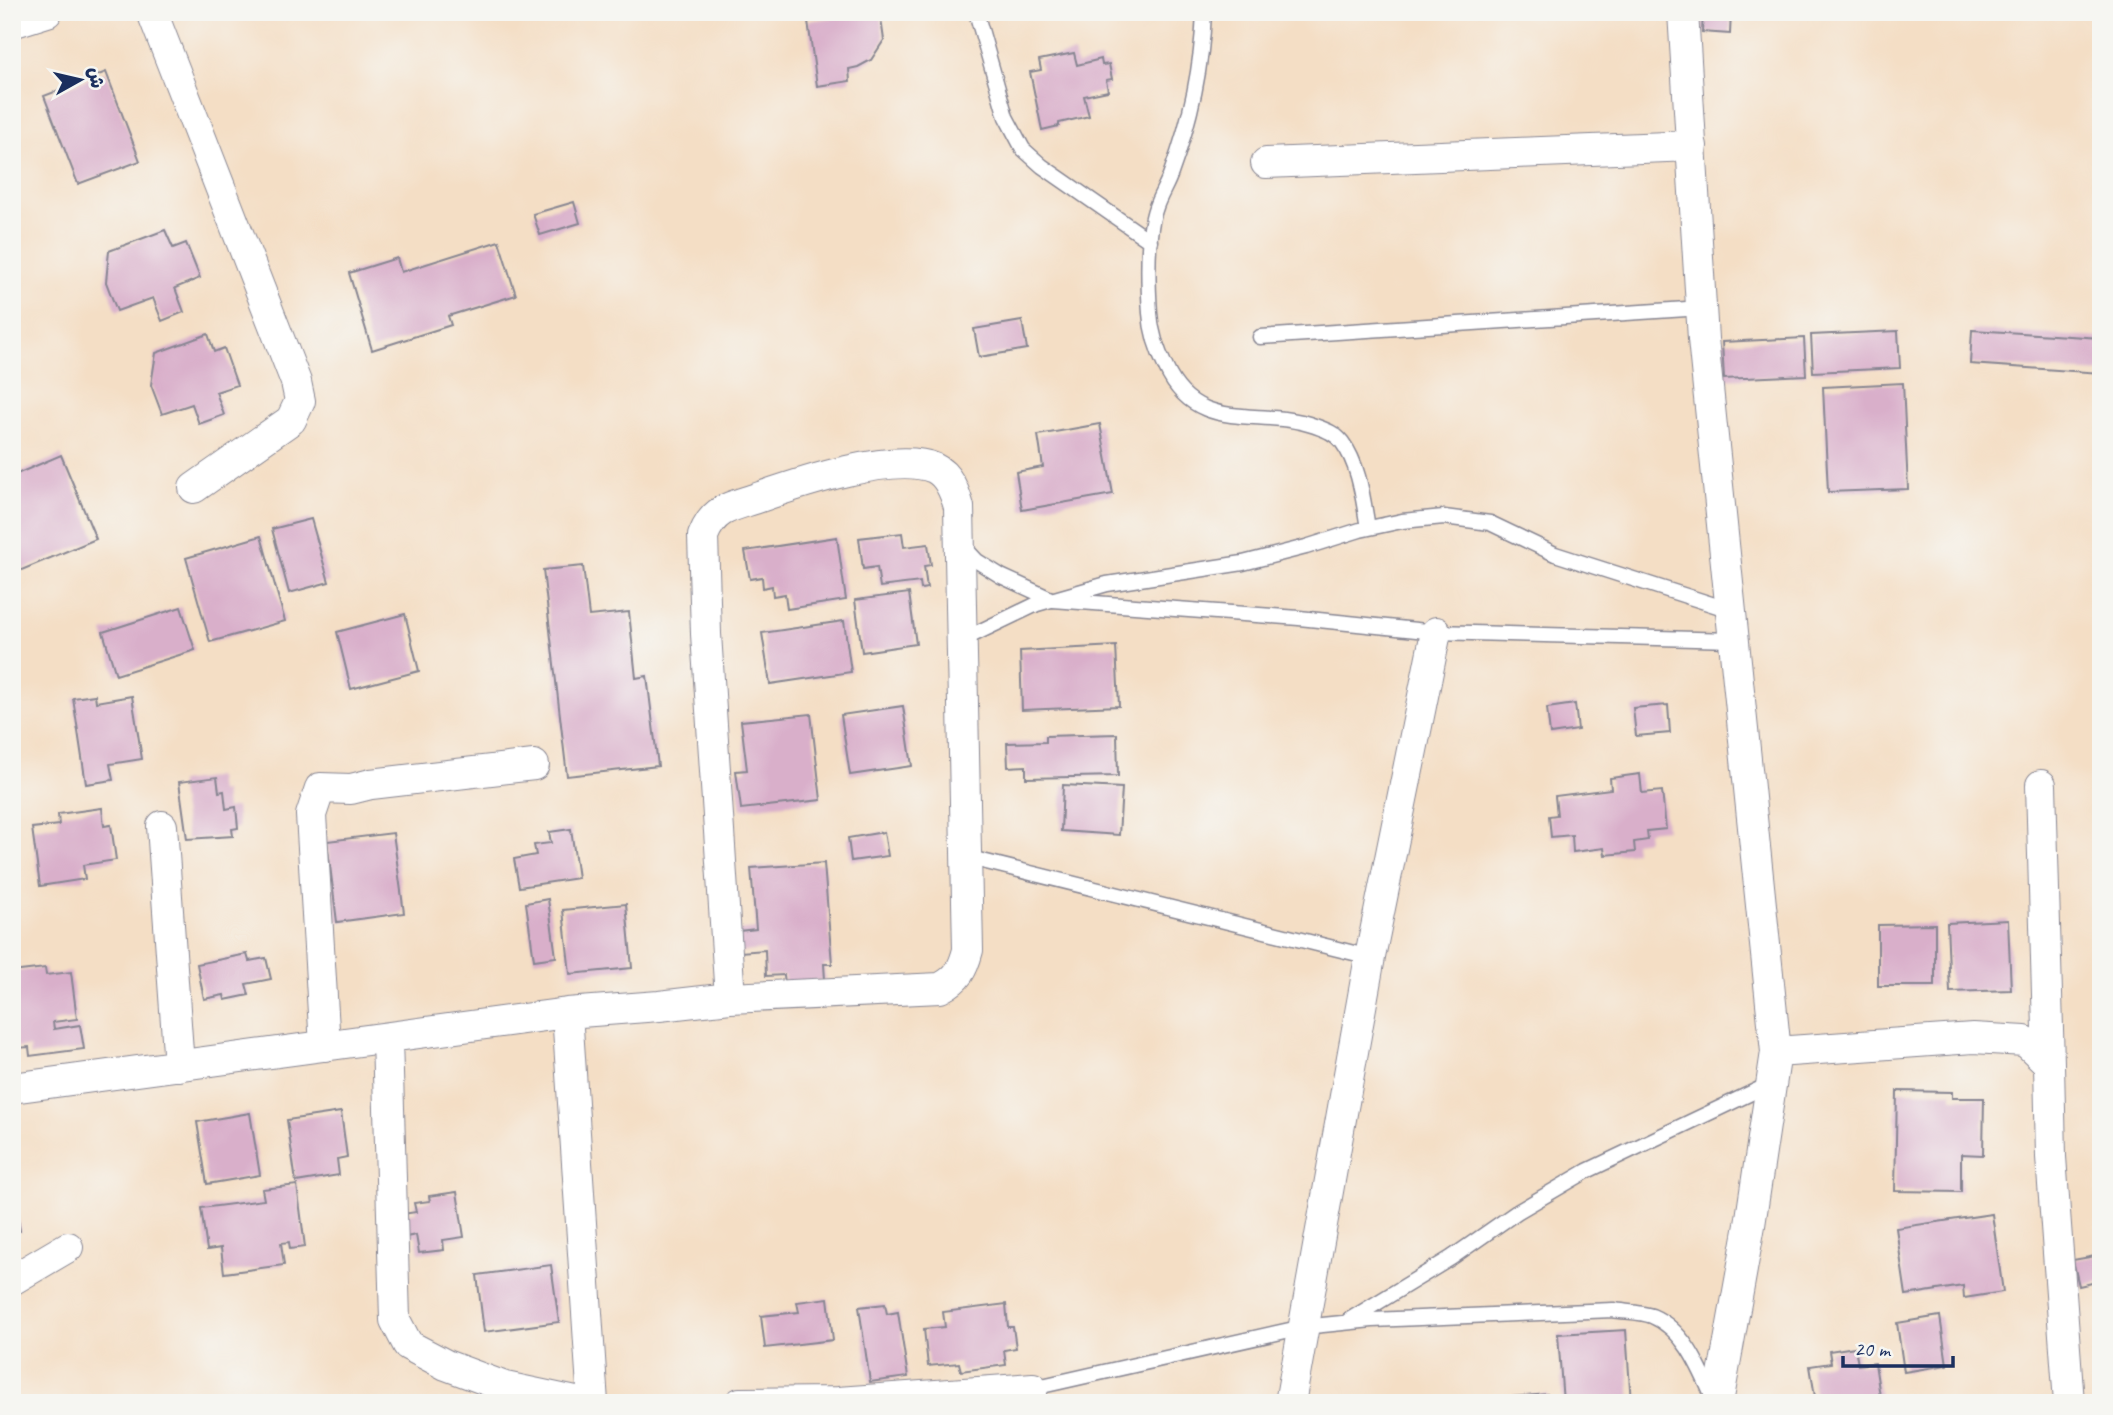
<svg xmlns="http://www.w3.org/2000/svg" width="2113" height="1415" viewBox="0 0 2113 1415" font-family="Caveat,'Playpen Sans Arabic',sans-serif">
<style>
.building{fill:#d9afca}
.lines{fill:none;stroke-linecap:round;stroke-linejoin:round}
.service-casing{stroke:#888692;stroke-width:17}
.minor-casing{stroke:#888692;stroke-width:32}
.service{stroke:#fff;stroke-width:14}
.minor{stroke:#fff;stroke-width:30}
</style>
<rect width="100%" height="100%" fill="#f6f6f2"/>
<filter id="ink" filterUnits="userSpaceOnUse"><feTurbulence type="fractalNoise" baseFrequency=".0143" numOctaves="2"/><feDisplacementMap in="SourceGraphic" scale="14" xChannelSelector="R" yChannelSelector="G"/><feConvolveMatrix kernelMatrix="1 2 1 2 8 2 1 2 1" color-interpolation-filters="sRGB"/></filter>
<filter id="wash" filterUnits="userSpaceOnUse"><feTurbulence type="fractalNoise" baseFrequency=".00686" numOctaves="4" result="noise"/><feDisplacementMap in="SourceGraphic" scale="28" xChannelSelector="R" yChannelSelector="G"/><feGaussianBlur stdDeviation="1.57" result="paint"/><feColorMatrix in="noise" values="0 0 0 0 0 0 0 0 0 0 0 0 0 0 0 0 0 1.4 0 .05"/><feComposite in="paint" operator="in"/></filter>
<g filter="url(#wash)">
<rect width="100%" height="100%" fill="#f4dec5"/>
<g id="blocks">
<path class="building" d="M867,12H880L884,40L871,60L858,67L849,69L850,81L817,86L808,21Z
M1703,12H1731L1730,34L1702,32Z
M1074,53L1077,65L1101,59L1102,65L1109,64L1112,79L1106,80L1108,91L1084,96L1089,116L1059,123V126L1042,130L1030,72L1041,70L1039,60Z
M106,72L140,161L78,184L44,96Z
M574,202L580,223L540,235L533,214Z
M165,230L173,248L186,243L200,278L175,288L184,312L162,321L153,298L117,311L106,282L109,251Z
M499,241L516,295L448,316L451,325L372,350L349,273L397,258L401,272Z
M1022,321L1027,349L979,357L974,329Z
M1972,330L2101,338V373L1970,364Z
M1898,331L1900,368L1813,372L1811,335Z
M208,334L214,352L224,348L237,385L216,392L224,415L199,424L192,404L162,414L151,385L156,353Z
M1804,338L1806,375L1724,379L1722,342Z
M1903,383L1908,489L1828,492L1823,387Z
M1100,424L1113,494L1022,510L1016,472L1043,467L1038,435Z
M61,455L96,539L12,574V476Z
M311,519L329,582L289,593L272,529Z
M902,533L904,547L928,544L931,565L924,566L927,588L921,589L920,582L880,587L877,567L863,569L859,538Z
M261,536L285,621L210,642L186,558Z
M837,537L846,600L787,609L785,594L773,596L772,586L763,588L762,577L750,579L745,551Z
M583,566L589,616L629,612L636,678L647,676L658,766L567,776L543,570Z
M909,593L916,644L862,652L855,600Z
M181,607L195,650L116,675L103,632Z
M405,614L419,671L351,689L337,632Z
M844,621L851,672L770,684L762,633Z
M1116,646L1119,706L1022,710L1020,651Z
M95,695L96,702L132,696L142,759L110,764L113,780L86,784L73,698Z
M1575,704L1578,730L1550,734L1547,708Z
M1668,705L1670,733L1636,736L1633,708Z
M903,706L912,766L850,775L841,715Z
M811,714L821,800L741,809L736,771L747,770L741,721Z
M1117,734L1118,776L1026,778V766L1008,767L1007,743L1046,742V736Z
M1640,774L1642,793L1662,791L1666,829L1647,831L1648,840L1634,842L1635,852L1605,855L1604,848L1573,852L1572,835L1551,837L1549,816L1557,815L1555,796L1611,789L1610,778Z
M217,777L219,792L224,791L226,809L236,807L238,828L232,829L233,836L187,839L179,782Z
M1063,785L1122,788L1119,835L1061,831Z
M102,808L104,826L111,825L116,860L83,865L85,879L40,886L32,828L59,825L58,814Z
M571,829L578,878L519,887L514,859L536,855L534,845L551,843L549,832Z
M884,832L888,856L851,861L848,838Z
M393,833L404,913L337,922L327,841Z
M824,863L832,964H824L825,980L785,983L784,975L766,976L765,950L740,952L739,931L756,929L751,868Z
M548,899L556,957L534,960L526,903Z
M626,904L632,968L570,974L563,910Z
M2008,920L2011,990L1950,992L1947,923Z
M1935,924V986H1878V925Z
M247,954L249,961L266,958L271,979L246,984L249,995L225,1000L224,995L204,999L197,964Z
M45,968L46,975L71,972L77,1019L53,1022L54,1029L80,1025L84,1049L30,1056L29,1047L17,1048L12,1016V972Z
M1897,1091L1952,1092V1098H1984L1983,1155L1961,1154V1192L1895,1191Z
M341,1112L347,1157L337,1159L339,1175L296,1182L287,1120Z
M250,1113L260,1175L207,1184L197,1122Z
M12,1184L20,1231L12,1232Z
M297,1185L305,1247L290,1249L289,1242L281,1243L284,1265L224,1273L221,1248L207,1250L201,1208L264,1200L262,1189Z
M457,1192L464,1237L443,1240L444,1250L419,1253L416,1235L406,1237L403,1214L416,1212L414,1203L430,1201L429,1196Z
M1992,1214L2003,1292L1964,1298L1963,1286L1906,1295L1896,1228Z
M2101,1255V1281L2079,1286L2073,1260Z
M551,1265L559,1322L484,1332L477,1275Z
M828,1298L833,1340L765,1348L761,1316L799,1312L797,1302Z
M885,1304L887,1314L898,1312L908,1377L870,1382L859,1307Z
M1006,1304L1008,1327H1013L1016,1348L1004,1350L1006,1365L961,1371L959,1363L928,1366L924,1329L945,1327L943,1312Z
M1940,1316L1947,1365L1904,1372L1897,1323Z
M1626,1330L1631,1403H1563L1558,1334Z
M1855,1347L1858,1365L1875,1363L1881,1403H1816L1810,1366L1831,1363L1829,1351Z
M1547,1394V1403H1500V1398Z"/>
</g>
</g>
<g filter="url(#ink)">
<use href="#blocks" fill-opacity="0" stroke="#888692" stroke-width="2"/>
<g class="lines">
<g class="service-casing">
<path id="service" d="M976,12L1006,117L1023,149L1042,166L1150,241
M1204,12C1202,66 1190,122 1171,173C1167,185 1160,195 1156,207C1146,234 1148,283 1150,313C1151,331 1158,352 1166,368C1197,436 1260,406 1315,426C1326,430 1335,433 1342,442C1360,466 1363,500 1368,528
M1260,337L1702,308
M964,547L977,561L1001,576L1053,600L1299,618L1436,632L1733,640
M962,640L1037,604L1107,584L1243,563L1306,547L1360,530L1402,521L1444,517L1490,523L1555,554L1730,610
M966,857L1370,957
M1349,1320L1451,1258L1517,1212L1587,1171L1770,1084
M1033,1388L1303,1327L1372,1320L1613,1310C1625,1312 1641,1312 1652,1316C1685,1330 1700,1369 1714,1400"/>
</g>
<g class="minor-casing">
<path id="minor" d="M152,12L296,382L300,401L291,420L194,488
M1683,12L1703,339L1776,1052L1750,1225L1718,1403
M12,23L47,12
M1266,163L1692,146
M2041,785L2049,1064
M162,826L179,1066
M567,1013L593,1403
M387,1038L395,1320L408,1345L446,1365L505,1387L580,1403
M325,1046L311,815L320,788L351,789L371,784L534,765
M1776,1052L1973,1038L2025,1041L2049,1064L2051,1157L2069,1403
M12,1088L567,1013L659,1006L730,998L940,988C958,979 963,969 968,950L959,507C955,493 949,475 934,468C893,451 798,484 757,498C746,502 732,505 722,511C712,517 707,526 703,536L706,634L730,998
M12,1280L68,1247
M740,1403L838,1402L1033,1388
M1290,1403L1370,957L1436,632"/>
</g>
<use href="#service" class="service"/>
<use href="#minor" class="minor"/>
</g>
</g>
<rect width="2113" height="1415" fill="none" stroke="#f6f6f2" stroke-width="42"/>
<g transform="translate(80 80) rotate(82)" stroke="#f6f6f2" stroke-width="5" paint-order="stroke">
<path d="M0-5L12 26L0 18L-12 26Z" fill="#1b2f5e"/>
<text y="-10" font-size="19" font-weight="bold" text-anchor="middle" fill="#1b2f5e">ش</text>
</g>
<path d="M1843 1356v10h110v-10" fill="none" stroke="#1b2f5e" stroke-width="3.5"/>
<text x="1854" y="1356" font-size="21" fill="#1b2f5e" stroke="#f6f6f2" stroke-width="5" paint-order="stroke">20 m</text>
</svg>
